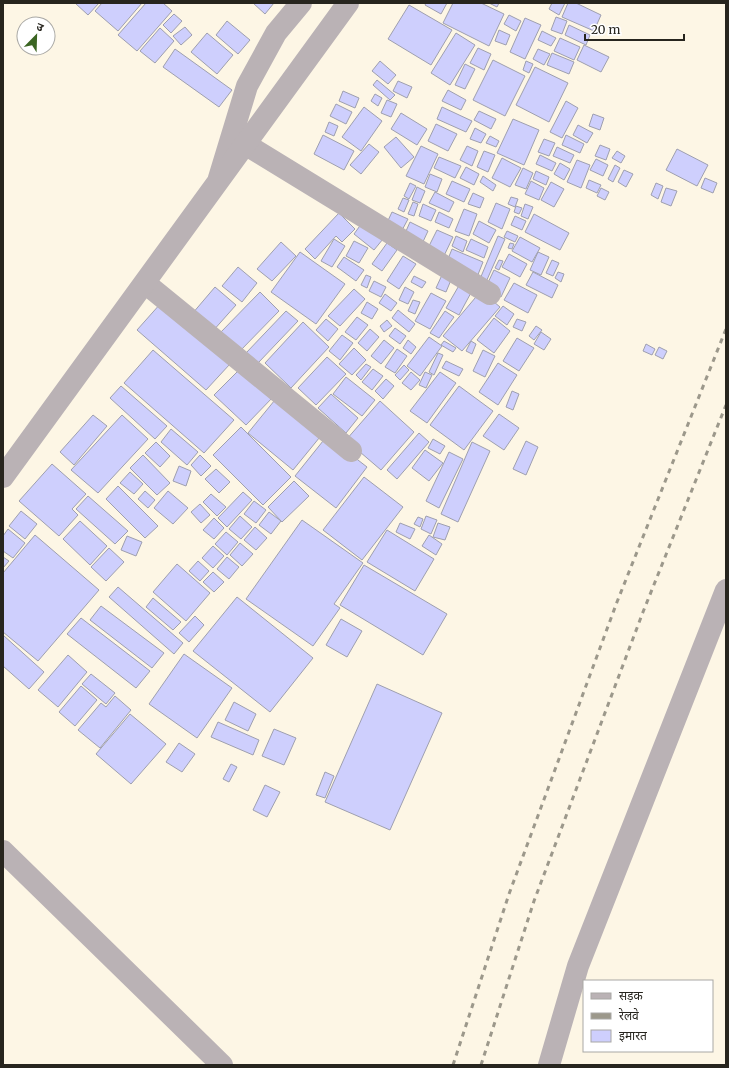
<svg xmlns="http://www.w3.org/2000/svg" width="729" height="1068" viewBox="0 0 729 1068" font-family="Merriweather,'Noto Sans Devanagari',serif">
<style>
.building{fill:#cecffd;stroke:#9e9faf}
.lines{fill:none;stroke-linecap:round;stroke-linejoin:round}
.minor{stroke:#bab2b5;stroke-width:22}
.tertiary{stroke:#bab2b5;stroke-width:22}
.rail{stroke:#9c988b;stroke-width:3;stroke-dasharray:5 5;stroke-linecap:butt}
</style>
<rect width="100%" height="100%" fill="#fdf6e5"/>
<path class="building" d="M75,3H99L88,15Z
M102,3H142L118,31L95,11Z
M146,3H163L172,11L137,51L118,35Z
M253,3H274L265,14Z
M426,3H447L441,14L425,5Z
M453,3H481L504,14L489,46L443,23Z
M489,3H499L497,7Z
M552,3H565L559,15L549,9Z
M568,3H576L601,15L594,31L562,17Z
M409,5L452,30L431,65L388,39Z
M174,14L182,21L171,33L163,25Z
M509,15L521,21L516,31L504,24Z
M556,17L567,21L562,34L551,30Z
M525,18L541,25L525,59L510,52Z
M227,21L250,40L238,54L216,35Z
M569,25L590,35L586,45L565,35Z
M185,27L192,35L181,45L173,36Z
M160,28L174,41L155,63L140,51Z
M499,30L510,35L506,45L495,41Z
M542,31L556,38L551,46L538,40Z
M207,33L233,55L217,74L191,52Z
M456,33L475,45L450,85L431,73Z
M560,38L580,47L574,60L554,51Z
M584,45L609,57L601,72L577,60Z
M478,48L491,54L484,70L470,63Z
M175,49L232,90L219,107L163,67Z
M538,49L550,54L544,65L533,59Z
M552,53L574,62L569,74L547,65Z
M493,60L525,76L505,116L473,100Z
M380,61L396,75L388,84L372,71Z
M526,61L533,64L529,73L523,70Z
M465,64L475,69L465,89L455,85Z
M535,67L568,83L549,122L516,105Z
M377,80L395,95L390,100L373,85Z
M398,81L412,87L407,98L393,91Z
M448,90L466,100L461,110L442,101Z
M343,91L359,98L355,108L339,101Z
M375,94L382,98L378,106L371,101Z
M387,100L397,104L391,117L381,113Z
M566,101L578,108L562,138L550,132Z
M336,104L352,112L346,124L330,116Z
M364,107L382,121L361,151L342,137Z
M442,107L472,121L466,132L437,119Z
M479,111L496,119L491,129L474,120Z
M401,113L427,129L417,145L391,129Z
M593,114L604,118L600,130L589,126Z
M513,119L539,130L524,165L497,153Z
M329,122L338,126L334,136L325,132Z
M436,124L457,134L448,151L428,141Z
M578,125L593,133L587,143L573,135Z
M475,128L486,134L481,143L470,139Z
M323,135L354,151L344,170L314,154Z
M566,135L584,144L580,153L562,145Z
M490,136L499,141L496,147L486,143Z
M396,137L414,157L401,168L384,147Z
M544,139L555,143L549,156L538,152Z
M369,144L379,152L361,174L350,165Z
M600,145L610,149L606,160L595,156Z
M421,146L438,154L424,184L406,176Z
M467,146L478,151L472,166L460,160Z
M557,147L574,155L570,163L553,156Z
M677,149L708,165L697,186L666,170Z
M484,151L495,155L488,172L477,167Z
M617,151L625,156L621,163L612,158Z
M540,155L556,163L552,171L536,164Z
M439,157L461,166L455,178L434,168Z
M502,158L521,168L510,187L492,178Z
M596,159L608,165L603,176L590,170Z
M577,160L590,165L581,188L567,182Z
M560,163L570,169L564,180L554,174Z
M615,165L620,168L613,182L608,179Z
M466,167L479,174L474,185L460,178Z
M523,168L533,173L526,189L515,185Z
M624,170L633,174L626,187L618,182Z
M536,171L549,177L546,185L533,179Z
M430,174L442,179L437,192L425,187Z
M483,176L496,185L493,191L480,182Z
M705,178L717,183L713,193L701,188Z
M589,180L601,185L597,193L586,188Z
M452,181L470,189L464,202L446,194Z
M531,181L544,188L539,200L525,194Z
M551,182L564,189L554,207L541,200Z
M410,183L416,186L409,199L404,196Z
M656,183L663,186L658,199L651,195Z
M417,187L425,191L420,203L412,200Z
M601,188L609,192L605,200L597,196Z
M666,188L677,191L671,206L661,202Z
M435,192L454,202L449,212L429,203Z
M473,193L484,198L480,208L468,204Z
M511,197L518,199L515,207L508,204Z
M403,198L409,200L404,212L398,209Z
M413,202L418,204L414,216L408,214Z
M496,203L510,209L502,229L488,222Z
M423,204L436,210L431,221L419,216Z
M525,204L533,207L528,219L521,216Z
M516,206L522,208L519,214L514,212Z
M464,209L477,214L469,236L455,231Z
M392,212L408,219L400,234L385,227Z
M439,212L453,219L449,228L435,222Z
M339,213L355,229L342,242L336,236L315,259L305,249Z
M534,214L569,233L560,250L525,232Z
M515,216L526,221L522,230L511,225Z
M479,221L496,230L489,243L473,234Z
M410,222L428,231L421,246L403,238Z
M362,223L383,239L374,250L354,234Z
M437,230L453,237L441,262L425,254Z
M507,231L518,236L515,242L504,237Z
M456,236L467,241L463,252L452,246Z
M498,236L505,239L486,282L480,279Z
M520,237L540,248L532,262L512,251Z
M334,239L345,246L332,267L321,261Z
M471,239L488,247L484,258L466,250Z
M354,241L368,248L359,263L346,256Z
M281,242L296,256L272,281L257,269Z
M387,243L397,250L382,271L372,264Z
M510,243L514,244L512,249L508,248Z
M452,249L483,262L477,277L446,264Z
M300,252L345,284L316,324L271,292Z
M538,252L549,257L541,275L530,270Z
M509,254L527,264L520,277L502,267Z
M403,256L416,264L399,289L387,281Z
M344,257L364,270L356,281L337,267Z
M499,260L503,261L499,270L495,268Z
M552,260L559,263L553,276L546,273Z
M238,267L257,283L242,302L222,286Z
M494,270L510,278L501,297L485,289Z
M533,272L558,285L552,298L526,285Z
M558,272L564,274L561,282L555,278Z
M366,275L371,277L367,288L361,285Z
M442,275L451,280L446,292L436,288Z
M414,276L426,282L422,288L411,282Z
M374,281L386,287L381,297L369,291Z
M461,282L473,289L459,315L446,308Z
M514,283L537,295L528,313L504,300Z
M215,287L236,305L212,332L192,314Z
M405,287L414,292L408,304L399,300Z
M354,289L365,299L340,326L328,316Z
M481,291L500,307L462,351L443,336Z
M260,292L279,311L239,352L220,333Z
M431,293L446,301L430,329L415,321Z
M385,294L397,303L391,311L379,303Z
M413,300L420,302L415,314L408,311Z
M367,302L378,309L372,319L361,313Z
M161,303L230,364L206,390L137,330Z
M503,306L514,314L507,325L495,316Z
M398,310L415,324L409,332L392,318Z
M286,311L298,321L258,363L246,353Z
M445,311L454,317L439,338L430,333Z
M357,317L368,325L356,340L345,332Z
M494,318L510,331L494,353L477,340Z
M326,319L338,329L328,341L316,330Z
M517,319L526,322L522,331L513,327Z
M387,320L392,326L384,332L380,326Z
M303,322L329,347L291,388L265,363Z
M536,326L542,330L534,340L529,336Z
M395,328L406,336L400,344L389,336Z
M370,329L379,337L367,351L358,343Z
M541,332L551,339L544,350L534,344Z
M342,335L353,343L340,360L329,351Z
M429,337L442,346L420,376L407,366Z
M517,338L534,348L519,371L503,361Z
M384,340L394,348L381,364L371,356Z
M408,340L416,347L411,354L403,348Z
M444,341L456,348L453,352L441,345Z
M471,341L476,344L472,354L466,351Z
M646,344L655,349L652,355L643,351Z
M659,347L667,351L663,359L655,355Z
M354,348L366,360L352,375L339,364Z
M397,349L407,356L395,373L385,367Z
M153,350L234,420L204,453L124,383Z
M483,350L495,356L485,377L473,371Z
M438,353L443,355L434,375L429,372Z
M327,357L346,374L316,405L298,388Z
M446,361L463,369L459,376L442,368Z
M498,363L517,375L498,405L479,392Z
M366,364L371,367L361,380L356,375Z
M404,365L409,370L400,380L395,375Z
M243,366L274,396L246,425L214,395Z
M373,369L383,376L372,390L362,382Z
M411,372L420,380L411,390L402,383Z
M425,372L432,375L426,388L419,385Z
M440,372L456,383L427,423L410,411Z
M346,377L375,400L362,416L333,394Z
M386,379L394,386L383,399L375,391Z
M121,386L167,426L155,439L110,398Z
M459,386L493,411L464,450L430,425Z
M512,391L519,394L513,410L506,407Z
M331,394L358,418L346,433L318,408Z
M279,395L324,432L293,470L248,433Z
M380,401L414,432L381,470L346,440Z
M499,414L519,428L504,450L483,436Z
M93,415L107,426L74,465L60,452Z
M122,415L148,439L98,493L71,470Z
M241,427L291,477L263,505L213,455Z
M171,429L198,452L187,465L161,442Z
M419,433L429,442L397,479L387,470Z
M327,436L367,467L336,508L295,476Z
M433,439L445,446L440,454L428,448Z
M526,441L538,447L526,475L513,469Z
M156,442L170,456L160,467L145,453Z
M472,442L490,451L458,522L441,514Z
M425,450L443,463L429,481L412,468Z
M449,452L463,459L439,508L426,501Z
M143,455L170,483L157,495L130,468Z
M200,455L211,466L201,476L191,465Z
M52,464L86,494L72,509L78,515L59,536L19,501Z
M179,466L191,471L186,486L173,481Z
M216,469L230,482L219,493L205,479Z
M130,472L143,484L134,494L120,483Z
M364,477L403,507L362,560L323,530Z
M294,481L309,496L282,522L268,507Z
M118,486L158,526L145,538L106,499Z
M145,491L155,500L148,508L138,499Z
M168,491L188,508L173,524L154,508Z
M243,492L252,500L227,527L218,518Z
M211,494L226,507L217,516L203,502Z
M88,496L128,531L115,544L76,509Z
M254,501L266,510L256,523L244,514Z
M200,504L210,515L201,523L191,512Z
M21,511L37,524L25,539L9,526Z
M269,512L281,521L271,534L259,525Z
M240,516L252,527L241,539L229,529Z
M426,516L437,520L431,534L421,529Z
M418,517L423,519L420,527L414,524Z
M214,518L224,528L214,539L203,530Z
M302,520L363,563L334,604L340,608L313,646L246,599Z
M80,521L107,546L90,565L63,539Z
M400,523L415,529L410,539L396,532Z
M438,523L450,527L445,540L433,537Z
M255,527L267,538L256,550L244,540Z
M8,529L25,543L13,558L3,551V536Z
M387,530L434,559L415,591L367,562Z
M226,532L238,542L227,555L215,544Z
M35,535L99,590L38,661L3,632V573Z
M429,535L442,544L436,555L422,546Z
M127,536L142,542L136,556L121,550Z
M240,543L253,554L242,566L230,555Z
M213,546L224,556L213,568L202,558Z
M109,548L124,562L106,581L91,567Z
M3,557L9,561L3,568Z
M227,557L239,567L229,579L217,569Z
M198,561L209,571L200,581L189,571Z
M177,564L210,593L186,621L153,592Z
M364,565L447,614L423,655L340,605Z
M213,572L224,582L214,592L203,582Z
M118,587L183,643L174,654L109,597Z
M237,597L313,658L270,712L193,651Z
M153,598L181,622L173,630L146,607Z
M101,606L164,653L152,668L90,620Z
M195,616L204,625L189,642L179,633Z
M81,618L150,671L136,688L67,634Z
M341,619L362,631L347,657L326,645Z
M3,635L44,672L29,689L3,666Z
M184,654L232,688L197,738L149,704Z
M68,655L87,672L58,707L38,690Z
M91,674L115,693L106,704L82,684Z
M377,684L442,713L390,830L325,802Z
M81,686L97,700L75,726L59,712Z
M115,696L131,710L100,748L78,730L101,703L106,707Z
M234,702L256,714L248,731L225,720Z
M130,714L166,744L131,784L96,754Z
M218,722L259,740L253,755L211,737Z
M274,729L296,738L284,765L262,756Z
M179,743L195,754L182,772L166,762Z
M231,764L237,767L229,782L223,779Z
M325,772L334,776L325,798L316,795Z
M265,785L280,792L267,817L253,810Z"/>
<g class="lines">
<path class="minor" d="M245,144L490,294
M219,178L247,86L276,33L301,3
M145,283L351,451
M3,851L222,1065
M549,1065L578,966L726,590"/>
<path class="tertiary" d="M3,477L348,3"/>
<path class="rail" d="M453,1065L509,894L617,602L726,329
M481,1065L534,901L643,612L726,405"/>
</g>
<rect width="729" height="1068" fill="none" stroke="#27251e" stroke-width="8"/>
<rect x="583" y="980" width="130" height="72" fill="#ffffff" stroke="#a9a8a5"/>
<rect x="591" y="993" width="20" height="6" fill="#bab2b5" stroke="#a9a8a5"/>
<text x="619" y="1000" font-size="12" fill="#27251e">सड़क</text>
<rect x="591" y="1013" width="20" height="6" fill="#9c988b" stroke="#a9a8a5"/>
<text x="619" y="1020" font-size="12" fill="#27251e">रेलवे</text>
<rect x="591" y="1030" width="20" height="12" fill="#cecffd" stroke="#a9a8a5"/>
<text x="619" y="1040" font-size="12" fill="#27251e">इमारत</text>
<g transform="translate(36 36) rotate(23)"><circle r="19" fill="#ffffff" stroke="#a9a8a5"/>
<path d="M0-3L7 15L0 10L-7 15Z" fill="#3b6522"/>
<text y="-6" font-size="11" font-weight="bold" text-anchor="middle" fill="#27251e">उ</text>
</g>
<path d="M585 34v6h99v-6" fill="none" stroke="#27251e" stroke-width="2"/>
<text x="591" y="34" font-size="12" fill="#27251e" stroke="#ffffff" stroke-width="3" paint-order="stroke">20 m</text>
</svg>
